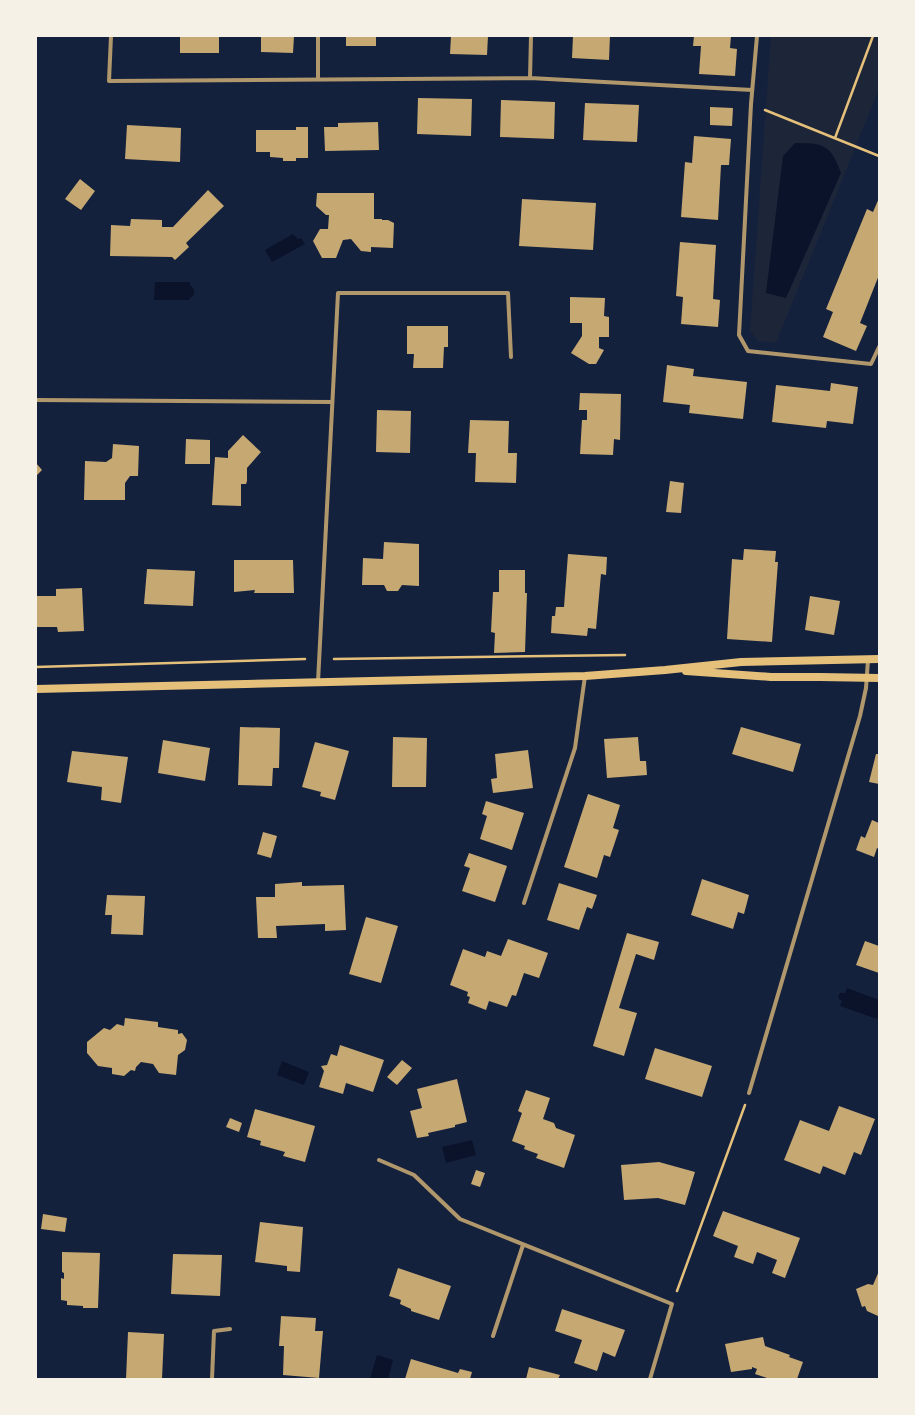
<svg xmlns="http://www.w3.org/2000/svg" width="915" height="1415" viewBox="0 0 915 1415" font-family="'Work Sans',sans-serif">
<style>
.green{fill:#1d2539}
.water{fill:#0b132b}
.building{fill:#c6a872}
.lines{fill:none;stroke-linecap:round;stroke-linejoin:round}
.path{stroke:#e5c07b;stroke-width:2.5}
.minor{stroke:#b1986c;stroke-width:4}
.secondary{stroke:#e5c07b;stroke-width:8}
</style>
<rect width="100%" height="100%" fill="#14213d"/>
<path class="green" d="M771,36H879V89L776,343L758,341L750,331Z"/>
<path class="water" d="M795,143C824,143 831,145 841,173L786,298L766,293L783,156Z
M293,234L298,239L301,238L305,244L272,262L265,250Z
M155,282H190V285L194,289C195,293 194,296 190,298L189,300H154Z
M847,988L879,1000V1014L877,1019L840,1006L842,1001L839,999L838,996L840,993H845Z
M282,1061L309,1072L304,1085L277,1075Z
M472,1140L476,1155L446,1163L442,1147Z
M377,1355L393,1360L388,1379H370Z"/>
<path class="building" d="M180,36H219V53H180Z
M261,36H294L293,53L261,52Z
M346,36H376V46H346Z
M451,36H488L487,55L450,54Z
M573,36H610L609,60L572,58Z
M694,36H731L730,48L737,49L735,76L699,74L701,46H693Z
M418,98L472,99L471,136L417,134Z
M501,100L555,102L554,139L500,137Z
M585,103L639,105L637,142L583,140Z
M710,107L733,108L732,126L710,125Z
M378,122L379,150L325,151L324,127H338V123Z
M127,125L181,128L180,162L125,159Z
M296,127H308V158H296V161H283V158L270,157V152H256V130H296Z
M694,136L731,139L729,165H721L718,220L681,217L685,162L692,163Z
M80,179L95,191L81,210L65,199Z
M208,190L224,206L186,243L189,247L175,260L172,257L110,256L111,225L130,226L131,219L162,220V227H173Z
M317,193H374V219H382V220H388L394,223L393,248L371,247V252L361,251L351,239L343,240L336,258H322L313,241L320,229H328L329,215H326L316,206Z
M879,198V275L860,323L867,326L856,351L823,337L833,312L826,309L867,209L873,212Z
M522,199L596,203L593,250L519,246Z
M680,242L716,245L713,299L720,300L718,327L681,324L683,297L676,296Z
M570,297L605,298L604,316L609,317V337H599V348L604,350L596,364H589L571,353L582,336V323H570Z
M407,326H448V347H444L443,368H413L414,354H407Z
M667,365L694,369L693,376L747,382L743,419L689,413L690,405L663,402Z
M831,383L858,387L853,424L827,421L826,428L772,422L776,385L830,391Z
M580,393L621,394L620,440L614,439L613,455L580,454L582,420H587V410H579Z
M377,410L411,411L410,453L376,452Z
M470,420L509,421L508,453H517L516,483L475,482L476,453H468Z
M243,435L261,452L247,468V481L246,484H241V506L212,505L215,457L228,458V451Z
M186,439L210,440V464H185Z
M113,444L139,446L138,476H130L125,483V500H84L85,461L106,462L112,458Z
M36,463L42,470L36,476Z
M670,481L684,483L681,513L666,512Z
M384,542L419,544V586L402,585L398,591H387L384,585H362L363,558L383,559Z
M744,549L776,551L775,562H778L772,642L727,639L732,559L743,560Z
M568,554L607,557L606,575L601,574L596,629L588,628L587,636L551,633L552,616H555L556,607H564Z
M234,560H293L294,593H254L255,590L234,592Z
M147,569L195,571L193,606L144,604Z
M499,570H525V593H527L525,652L494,653L495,633L491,632L493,592H499Z
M82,588L84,631L58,632L57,627H36V596H56V589Z
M810,596L840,601L834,635L805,630Z
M240,727L280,728L279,768H273L272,786L238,785Z
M741,727L801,744L793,772L732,754Z
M393,737L427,738L426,787H392Z
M638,737L640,761H646L647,775L607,778L604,739Z
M163,740L210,748L205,781L158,773Z
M315,742L349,751L335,800L320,796L321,792L302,787Z
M528,750L533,788L493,793L491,779L497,778L495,754Z
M72,751L128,757L121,803L101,800L102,787L67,782Z
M876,754H879V784L869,782Z
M588,794L620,805L613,828L619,830L610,857L604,855L597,878L564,867Z
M486,801L524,813L512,850L480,839L487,816L482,814Z
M872,820L879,823V849L877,848L874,857L856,850L861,836L865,838Z
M263,832L277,836L271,858L257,854Z
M469,853L507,866L495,902L462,891L470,868L464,866Z
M702,879L749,895L744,914L738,912L733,929L691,915Z
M302,882V886L344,885L346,930L325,931V924L276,926L277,938H258L256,897H275V884Z
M559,883L597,895L592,909L587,907L579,930L547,920Z
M107,895L145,896L143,935L111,934L112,915H105Z
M366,917L398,926L381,983L349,974Z
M627,933L659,942L654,960L636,954L619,1008L637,1013L624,1056L593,1046Z
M508,939L548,953L539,978L524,973L516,996L512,995L507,1007L489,1001L486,1010L468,1003L470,997L467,996L468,992L450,985L463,949L485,957L487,951L501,956Z
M865,941L879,946V973L856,965Z
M125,1018L158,1022V1027L178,1030V1034L182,1033L187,1040L185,1050L178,1055L176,1075L159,1073L153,1064L141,1062L136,1067L135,1071L131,1070L124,1076L112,1074V1068L98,1066L87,1053V1042L104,1028L110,1030L117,1024L124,1026Z
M340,1045L384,1060L373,1092L346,1083L343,1094L319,1087L324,1071L321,1066L327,1065L331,1054L337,1056Z
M655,1048L712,1066L702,1097L645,1079Z
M402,1060L412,1068L397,1085L387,1077Z
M457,1079L467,1122L455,1125V1127L428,1133L429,1136L417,1138L410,1111L422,1108L417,1089Z
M526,1090L550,1098L543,1119L554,1123L556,1128L575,1135L564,1168L536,1158L538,1154L524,1149L525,1146L512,1141L522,1113L518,1111Z
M839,1106L875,1119L861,1155L854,1152L845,1175L823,1166L820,1174L784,1160L800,1120L829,1131Z
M255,1109L315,1126L305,1162L283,1156L285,1152L260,1145L261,1141L247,1137Z
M230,1118L242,1123L239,1132L226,1127Z
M659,1162L695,1172L685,1205L658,1198L624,1200L621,1165Z
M476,1170L485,1173L480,1187L471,1184Z
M723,1211L800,1238L785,1278L772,1273L777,1260L757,1252L753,1264L734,1257L738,1246L713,1236Z
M43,1214L67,1218L65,1232L41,1229Z
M260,1222L303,1227L300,1272L287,1271V1266L255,1262Z
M62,1252L100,1253L98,1308H83V1306L67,1305V1301L61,1300V1278L64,1279V1273L62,1272Z
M173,1254L222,1255L220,1296L171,1294Z
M398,1268L451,1286L439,1320L411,1311V1309L400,1304L401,1300L389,1296Z
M879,1271V1316H878L867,1311L865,1306L862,1307L856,1289L868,1284L873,1285Z
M562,1309L625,1330L615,1357L603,1352L597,1371L574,1363L582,1340L555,1331Z
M281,1316L316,1318L315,1331H323L319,1378L283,1375L284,1346H279Z
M128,1332L164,1334L162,1379H126Z
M763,1337L765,1346L790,1355L789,1357L803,1362L797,1379H770L755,1374L757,1369L752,1367V1369L731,1372L725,1344Z
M411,1359L458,1373L460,1369L472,1372L470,1379H405Z
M529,1367L560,1375L558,1379H526Z"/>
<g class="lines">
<path class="path" d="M765,110L879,156
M835,138L873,36
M334,659L625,655
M36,667L305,659
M677,1291L745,1105"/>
<path class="minor" d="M111,36L109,81L530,78L752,90
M318,36V79
M757,36L751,104L739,335L748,351L871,364L879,347
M530,78L531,36
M36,400L332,402
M318,682L338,293H508L511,357
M524,903L575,748L585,676
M749,1093L860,716L866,688L868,660
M379,1160L414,1175L460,1219L672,1304L650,1379
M493,1336L523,1245
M212,1379L214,1331L230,1329"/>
<path class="secondary" d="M686,671L771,677H820L879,678
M36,689L585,676L665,670L741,662L879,659"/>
</g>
<rect width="915" height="1415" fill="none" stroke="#f6f1e7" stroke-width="74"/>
</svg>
